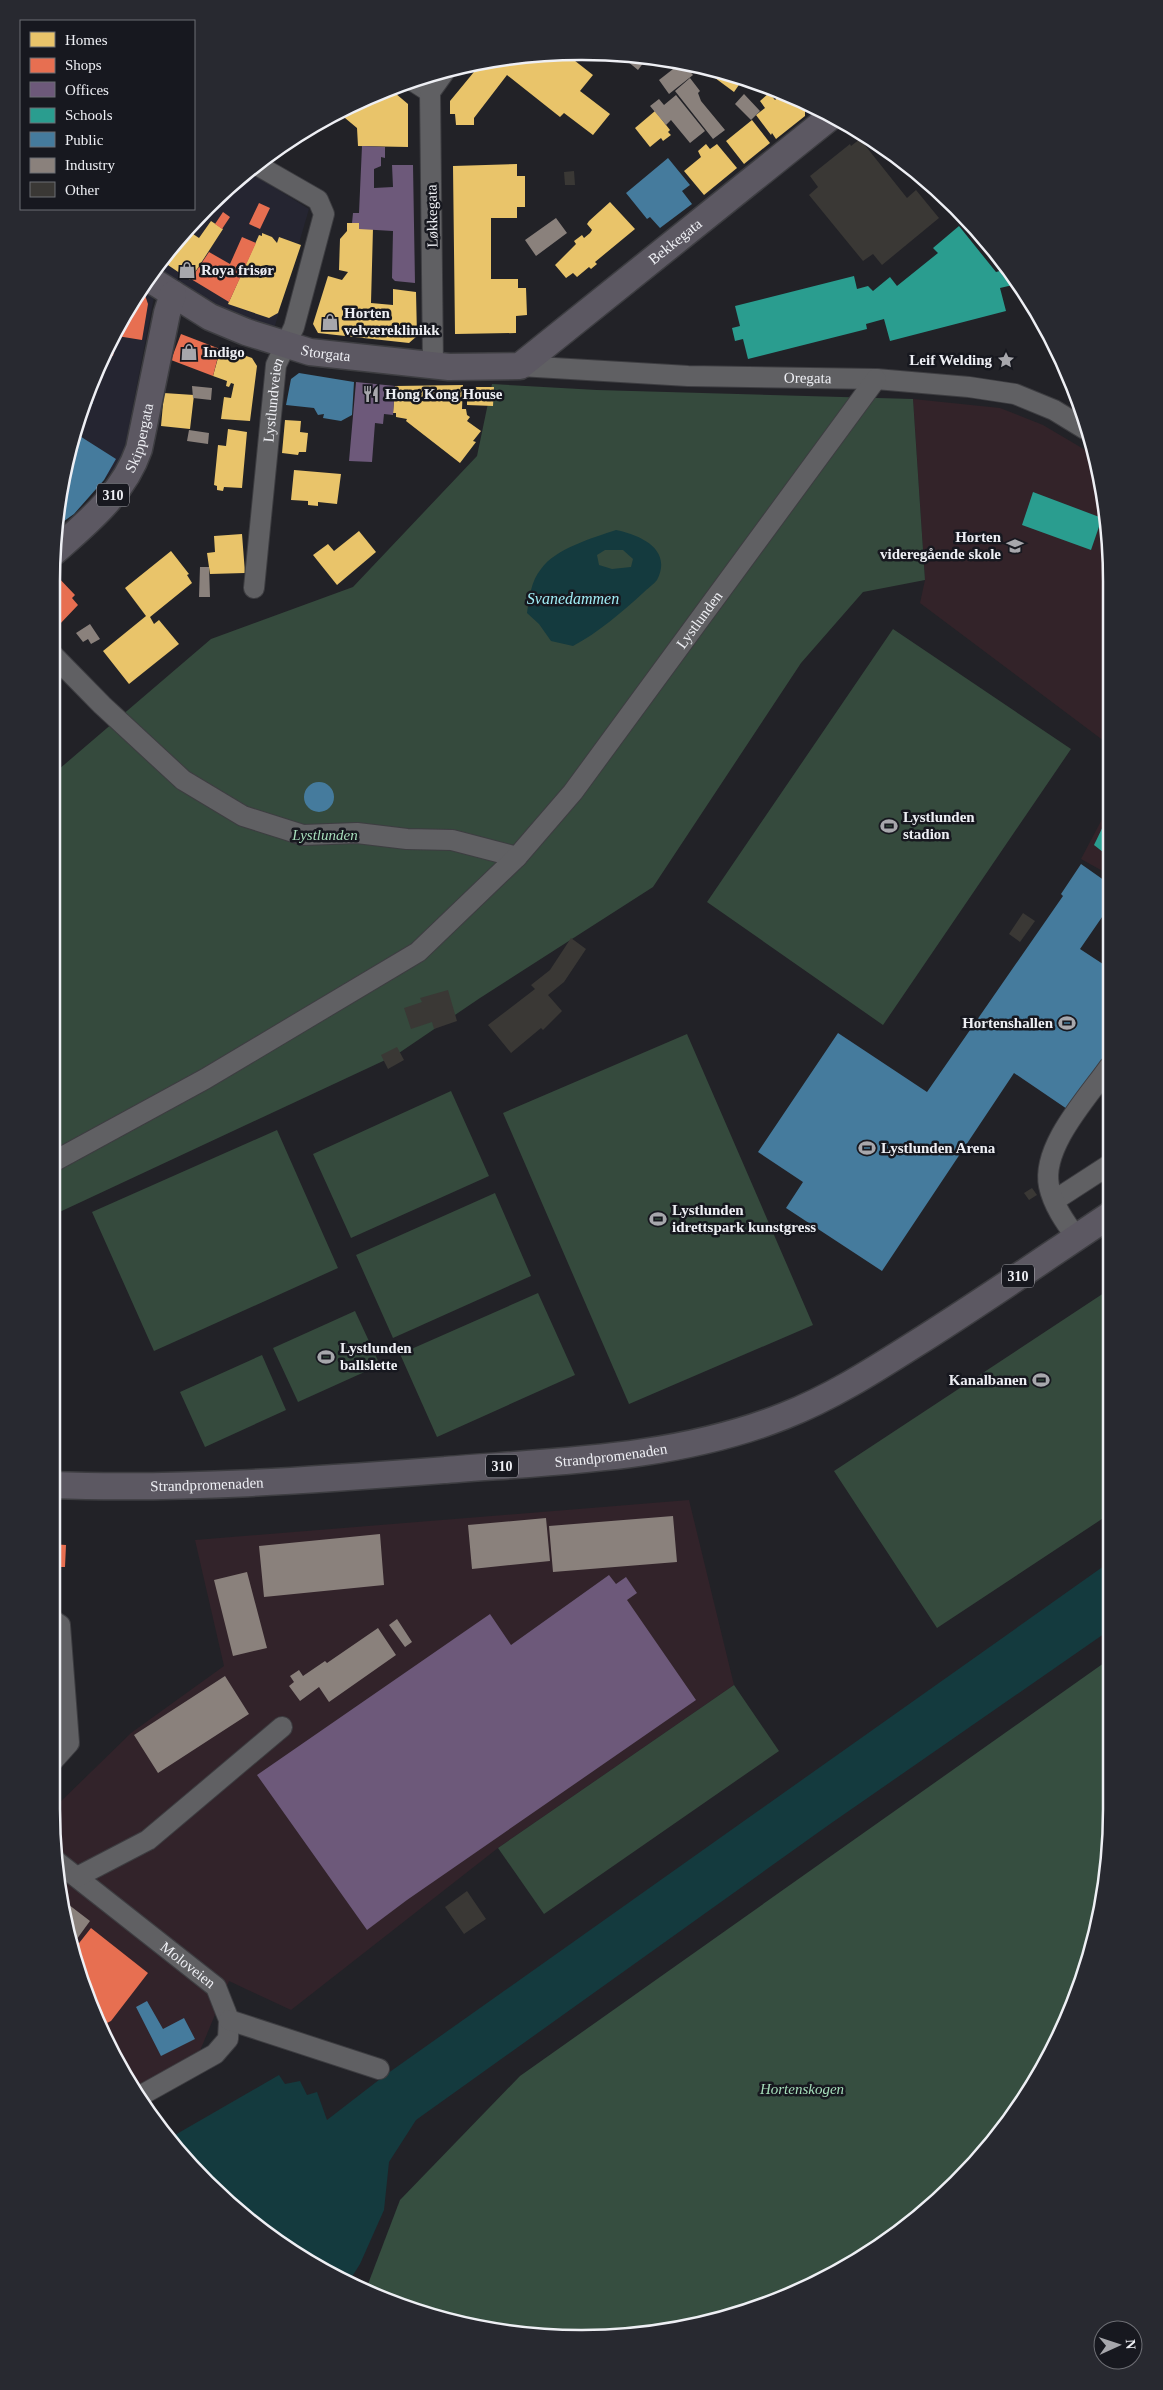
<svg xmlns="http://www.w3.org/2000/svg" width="1163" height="2390" viewBox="0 0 1163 2390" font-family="'Times New Roman',serif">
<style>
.built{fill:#252531}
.industrial{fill:#32232a}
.education{fill:#332329}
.green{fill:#354a3d}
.forest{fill:#364e40}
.water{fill:#143a3e;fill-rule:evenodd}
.homes{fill:#e9c46a}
.shops{fill:#e76f51}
.offices{fill:#6d597a}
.schools{fill:#2a9d8f}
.public{fill:#457b9d}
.industry{fill:#8a817c}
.building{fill:#3a3835}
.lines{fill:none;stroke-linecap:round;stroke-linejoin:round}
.minor-casing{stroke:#3d3d41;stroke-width:22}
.major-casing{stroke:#3d3d41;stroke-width:29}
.minor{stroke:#606063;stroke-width:20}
.major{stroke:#5c5862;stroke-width:26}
.labels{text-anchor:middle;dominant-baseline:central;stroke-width:5;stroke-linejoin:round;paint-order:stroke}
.shield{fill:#17181f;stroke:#aeaeb4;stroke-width:1}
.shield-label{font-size:14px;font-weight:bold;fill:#eeeff4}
.street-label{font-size:15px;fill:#eeeff4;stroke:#17181f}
.poi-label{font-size:15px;font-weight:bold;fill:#eeeff4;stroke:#17181f;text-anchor:start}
.park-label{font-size:15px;font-style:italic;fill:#a7dfbc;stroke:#17181f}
.water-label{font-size:16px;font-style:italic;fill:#a0ecf5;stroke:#17181f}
.rim{fill:none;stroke:#eeeff4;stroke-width:2.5}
</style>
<rect width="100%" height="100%" fill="#222227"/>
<path class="built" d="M249,172L309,209L272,336L151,274L207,206Z
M141,287L155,292L122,462L57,525L61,478L92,378Z"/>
<path class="industrial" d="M689,1500L734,1685L498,1848L291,2010L229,1981L197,2058L135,2093L122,2073L79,1979L61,1912L51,1811L131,1733L224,1666L195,1540Z"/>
<path class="education" d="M913,399L1000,408L1043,425L1092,454L1107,512L1108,744L920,603L925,580Z
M1108,808V874L1081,859Z"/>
<path class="green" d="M492,384L597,390L913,399L925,580L863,592L801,663L653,887L480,998L396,1055L51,1216V776L211,639L353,587L477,456Z
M893,629L1071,749L883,1025L707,902Z
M687,1034L813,1325L629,1404L503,1113Z
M451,1091L489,1176L351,1238L313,1154Z
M277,1130L338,1268L154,1351L92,1212Z
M495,1193L531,1276L393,1338L356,1255Z
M1110,1289L1111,1513L937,1628L834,1471Z
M538,1293L575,1375L437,1437L400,1354Z
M355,1311L380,1365L298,1402L273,1348Z
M262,1355L286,1410L205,1447L180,1392Z
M734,1685L779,1751L544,1914L498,1848Z"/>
<path class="forest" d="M1111,1658L1112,1809L1102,1912L1071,2012L1023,2103L957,2183L904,2229L816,2284L752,2311L650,2334L547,2338L478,2329L379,2298L365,2292L400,2200L520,2076Z"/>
<path class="water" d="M616,530C640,535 673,549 657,580C654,584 647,589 643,593C621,613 599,632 573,646L551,641L539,624L527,613C529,598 531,581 541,569C556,548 593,538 616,530ZM605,550H623L633,559L631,567L612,569L599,565L597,555Z
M1111,1561V1629L830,1824L416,2120L389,2162L384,2210L360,2264L348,2283L316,2268L232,2207L168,2139L279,2075L285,2084L300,2081L307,2095L317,2092L327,2120L384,2076Z"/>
<path class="homes" d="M565,53L593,75L580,91L610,114L593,135L564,113L560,117L507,75L474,118V125H456L455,114H450V101L483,61Z
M714,70L726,74L743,79L734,92L711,75Z
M389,88L408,104V147L358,146L357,128L339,113L379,92Z
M769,93L775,100L783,93L805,108V116L776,139L772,133L771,135L756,115L765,108L760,101Z
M655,111L670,130L668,132L671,135L663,141L661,138L650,147L635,128Z
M752,120L770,143L744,164L726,141Z
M706,144L710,149L717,144L737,168L704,195L684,171L701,157L698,151Z
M517,164V176H525V207H517V218H491V279H518V288H526L527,315L516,316V333L455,334L453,166Z
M227,190L213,213L209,210L205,217L200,215Z
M610,202L635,229L595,262L597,264L591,269L589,267L577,277L573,273L566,278L555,265L576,244L574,241L582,235L584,238L590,233L592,230L587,224L589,221Z
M211,221L223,229L190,280L162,261L187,230L199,238Z
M347,223H359V229L373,228L371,303L393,305V289L416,292L417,336L409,343L318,333L313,324L328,276L342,280L348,272L339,270L340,239L347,231Z
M262,233L272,237L277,243L279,237L301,245L278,313L269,318L228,304L259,235L262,236Z
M221,347L252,358L257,366L250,421L221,419L224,397L231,398L234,384L231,383L229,387L226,386L227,381L213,376Z
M463,385L462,409H466L467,415L470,417L467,421L481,431L473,441L476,442L460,463L406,421L407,419L396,417V413H393L395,386Z
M467,387H494L493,406L467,405Z
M164,393L194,395L190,429L161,426Z
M285,420L301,421L300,432L308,433L306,452H299L298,455L282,453Z
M228,429L247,432L242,488L224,487L223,491L217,490V486L214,485L218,445L226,446Z
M294,470L341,474L337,504L318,502V506L308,505V501L291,500Z
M359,531L376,552L337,585L313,555L328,544L334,551Z
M242,534L245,573L210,574L207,553L215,552L214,536Z
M171,551L189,574L187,575L192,583L150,617L154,624L159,620L179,644L129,684L103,651L146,616L125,588Z"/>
<path class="shops" d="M259,203L270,208L260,229L249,224Z
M223,212L230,217L222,229L215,224Z
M242,237L256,243L229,302L191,279L209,252L230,264Z
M138,291L145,295L148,304L142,340L117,336L113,356L109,355L107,366L98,367Z
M181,334L220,349L213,376L171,360Z
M55,574L75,595L72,598L78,605L59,625L51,618V581Z
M51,1544L66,1545L65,1567H51Z
M91,1928L148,1973L111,2021L101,2026L79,1979L72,1952Z"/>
<path class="offices" d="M362,146L385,147V158L381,157V166L374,169V188L393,187L392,165H413L415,283L395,281L392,278L393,231L359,229V223H352L353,213H359Z
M356,382L395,386L393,415L384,414L383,424L375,423L372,462L349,461Z
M609,1575L616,1584L626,1577L637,1593L627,1600L696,1700L407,1900L367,1930L257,1775L490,1614L511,1645Z"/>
<path class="schools" d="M959,226L996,272L1008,269L1017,284L1000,288L1006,311L890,341L884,319L866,324L867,329L748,359L743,339L735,341L732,328L740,326L735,306L854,276L857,289L868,286L873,291L890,277L897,286L938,253L933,248Z
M1033,492L1102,518L1091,550L1022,525Z
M1108,816V856L1094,845Z"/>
<path class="public" d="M668,158L690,185L682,191L692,204L660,228L650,217L647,219L626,193Z
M299,373L354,382L352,415L341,421L323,418L324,414L318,415L314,408L286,405L291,379Z
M86,398L93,403L78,424V423Z
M75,433L116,459L104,480L74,514L57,526L61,478Z
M304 797a15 15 0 1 1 30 0a15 15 0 1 1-30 0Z
M1081,864L1108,883L1109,907L1080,949L1109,968V1054L1070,1111L1014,1073L882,1271L786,1208L803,1182L758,1152L838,1033L927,1092L1063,896L1061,894Z
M147,2001L163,2029L184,2018L195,2039L161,2056L136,2007Z"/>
<path class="industry" d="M631,56L638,57L647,58L638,70L627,61Z
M682,62L693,75L669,94L659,80Z
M690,78L700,91L698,93L701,101L725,130L713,139L675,91Z
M744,94L760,111L751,120L735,104Z
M676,95L705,131L690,143L671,120L666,125L650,106L659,99L664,105Z
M556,218L567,233L536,256L525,240Z
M192,386L212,388L211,400L193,398Z
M189,430L209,433L208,444L187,441Z
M200,567H209L210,597H199Z
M90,624L100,639L91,644L88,639L83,642L76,633Z
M673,1516L677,1562L553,1572L549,1526Z
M546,1518L550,1561L472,1569L468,1525Z
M380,1534L384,1585L264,1597L259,1546Z
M247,1572L267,1648L233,1656L214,1580Z
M397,1619L412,1642L405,1647L389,1625Z
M378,1628L396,1655L329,1702L319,1687L300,1701L289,1686L294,1682L290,1676L299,1670L303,1676L325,1661L327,1663Z
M225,1676L249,1714L158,1773L134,1735Z
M60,1898L90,1921L71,1947L61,1912Z"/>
<path class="building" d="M860,139L907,198L916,190L939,218L882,265L873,254L863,261L809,195L818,187L810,176L850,144L851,146Z
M574,171L575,185H565L564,172Z
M1023,913L1035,921L1020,942L1009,934Z
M571,938L586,949L564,982L548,995L562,1011L543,1030L541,1028L511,1053L488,1025L535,989L531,985L550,970Z
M448,990L457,1021L434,1029L432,1022L411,1029L404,1008L422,1002L420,998Z
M397,1047L404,1060L388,1069L381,1055Z
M1032,1188L1037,1195L1029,1200L1024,1193Z
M467,1891L486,1919L464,1934L445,1907Z"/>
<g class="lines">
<g class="minor-casing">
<g id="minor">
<path d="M413,81L430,92"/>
<path d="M433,365L430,92L445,71"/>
<path id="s1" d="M520,366L688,376L876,379L969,387L1015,394L1054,410L1085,429"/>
<path id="s2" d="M254,588L276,365L294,327L324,214L318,200L257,165"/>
<path d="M51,653L102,705L183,780L243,816L303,835L357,833L407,839L452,840L517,857"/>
<path id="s3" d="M51,1163L205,1079L418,952L517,857L573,792L876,379"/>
<path d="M1055,1200L1109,1165"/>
<path d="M1076,1237C1065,1222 1053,1205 1049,1186C1041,1147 1088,1097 1109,1067"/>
<path d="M51,1763L69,1743L60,1625L51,1619"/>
<path id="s4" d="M56,1861L216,1987L229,2020L228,2039L215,2054L138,2097"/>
<path d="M77,1877L148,1840L282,1727"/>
<path d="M229,2020L379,2069"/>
</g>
</g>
<g class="major-casing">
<g id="major">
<path id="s5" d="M148,278L210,317L246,332L310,352L449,367L520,366L829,118"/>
<path id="s6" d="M54,552C88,522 124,493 139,449L167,313L173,294"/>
<path id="s7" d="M51,1485C183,1490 314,1480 446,1470C560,1461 676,1459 784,1416C830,1398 871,1372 912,1346C979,1304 1044,1259 1110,1215"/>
</g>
</g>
<use href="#minor" class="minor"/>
<use href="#major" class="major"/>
</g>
<defs>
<g id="shop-bare" transform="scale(1.35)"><path d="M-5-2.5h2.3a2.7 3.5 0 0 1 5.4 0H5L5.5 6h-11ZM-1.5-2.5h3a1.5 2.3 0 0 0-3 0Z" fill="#a7a7ac" stroke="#17181f" stroke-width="2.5" paint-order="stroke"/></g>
<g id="sight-bare" transform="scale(1.35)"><path d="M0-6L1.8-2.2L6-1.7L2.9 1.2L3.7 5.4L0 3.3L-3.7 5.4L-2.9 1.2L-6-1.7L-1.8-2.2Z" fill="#a7a7ac" stroke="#17181f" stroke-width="2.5" paint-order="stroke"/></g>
<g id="restaurant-bare" transform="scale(1.35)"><path d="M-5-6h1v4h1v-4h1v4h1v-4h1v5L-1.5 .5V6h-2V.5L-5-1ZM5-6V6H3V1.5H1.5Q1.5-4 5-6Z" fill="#a7a7ac" stroke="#17181f" stroke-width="2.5" paint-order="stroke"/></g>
<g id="school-bare" transform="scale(1.35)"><path d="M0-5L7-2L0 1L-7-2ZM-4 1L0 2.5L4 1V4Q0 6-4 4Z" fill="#a7a7ac" stroke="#17181f" stroke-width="2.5" paint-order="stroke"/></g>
<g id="stadium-bare" transform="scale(1.35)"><path d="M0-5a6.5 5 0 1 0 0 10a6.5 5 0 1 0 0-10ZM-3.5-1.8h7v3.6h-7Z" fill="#a7a7ac" stroke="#17181f" stroke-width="2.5" paint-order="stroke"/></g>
</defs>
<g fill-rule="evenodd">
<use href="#shop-bare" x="187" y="270"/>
<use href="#shop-bare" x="330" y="322"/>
<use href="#shop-bare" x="189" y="352"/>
<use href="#sight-bare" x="1006" y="360"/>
<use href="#restaurant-bare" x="371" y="394"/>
<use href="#school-bare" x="1015" y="546"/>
<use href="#stadium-bare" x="889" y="826"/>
<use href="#stadium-bare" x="1067" y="1023"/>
<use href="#stadium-bare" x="867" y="1148"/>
<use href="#stadium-bare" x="658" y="1219"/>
<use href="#stadium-bare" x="326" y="1357"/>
<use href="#stadium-bare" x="1041" y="1380"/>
</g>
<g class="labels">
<g class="shield">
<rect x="97" y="483.5" width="32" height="23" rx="4"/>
<rect x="1002" y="1264.5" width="32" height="23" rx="4"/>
<rect x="486" y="1454.5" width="32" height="23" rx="4"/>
</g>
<g class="shield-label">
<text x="113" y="495">310</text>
<text x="1018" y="1276">310</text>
<text x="502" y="1466">310</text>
</g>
<g class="street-label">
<text transform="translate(432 216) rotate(-91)">Løkkegata</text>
<text stroke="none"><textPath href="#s5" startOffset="589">Bekkegata</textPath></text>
<text stroke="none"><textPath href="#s5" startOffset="195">Storgata</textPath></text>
<text stroke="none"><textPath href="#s1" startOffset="288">Oregata</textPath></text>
<text stroke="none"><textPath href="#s2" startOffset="189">Lystlundveien</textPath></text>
<text stroke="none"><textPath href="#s6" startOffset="146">Skippergata</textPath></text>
<text stroke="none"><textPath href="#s3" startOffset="860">Lystlunden</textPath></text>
<text stroke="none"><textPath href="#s7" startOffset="561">Strandpromenaden</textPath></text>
<text stroke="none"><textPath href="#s7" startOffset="156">Strandpromenaden</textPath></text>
<text stroke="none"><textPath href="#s4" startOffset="168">Moloveien</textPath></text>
</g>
<g class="poi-label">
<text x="201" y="270">Roya frisør</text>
<text x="344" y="313">Horten<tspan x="344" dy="17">velværeklinikk</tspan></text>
<text x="203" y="352">Indigo</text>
<text x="992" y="360" text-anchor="end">Leif Welding</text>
<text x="385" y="394">Hong Kong House</text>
<text x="1001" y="537" text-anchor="end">Horten<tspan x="1001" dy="17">videregående skole</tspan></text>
<text x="903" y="817">Lystlunden<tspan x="903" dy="17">stadion</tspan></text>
<text x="1053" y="1023" text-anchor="end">Hortenshallen</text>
<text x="881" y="1148">Lystlunden Arena</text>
<text x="672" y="1210">Lystlunden<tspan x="672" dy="17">idrettspark kunstgress</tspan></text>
<text x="340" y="1348">Lystlunden<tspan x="340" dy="17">ballslette</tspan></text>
<text x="1027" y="1380" text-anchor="end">Kanalbanen</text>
</g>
<g class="park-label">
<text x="325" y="835">Lystlunden</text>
<text x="802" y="2089">Hortenskogen</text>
</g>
<g class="water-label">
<text x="573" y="598">Svanedammen</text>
</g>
</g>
<path d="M0 0H1163V2390H0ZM581 60H582A521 521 0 0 1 1103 581V1809A521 521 0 0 1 582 2330H581A521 521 0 0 1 60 1809V581A521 521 0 0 1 581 60Z" fill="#282930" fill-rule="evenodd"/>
<path class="rim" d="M581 60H582A521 521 0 0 1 1103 581V1809A521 521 0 0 1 582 2330H581A521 521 0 0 1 60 1809V581A521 521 0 0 1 581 60Z"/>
<rect x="20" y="20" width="175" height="190" fill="#17181f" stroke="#6d6e74"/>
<rect x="30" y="32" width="25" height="15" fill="#e9c46a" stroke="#6d6e74"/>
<text x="65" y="45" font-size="15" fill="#eeeff4">Homes</text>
<rect x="30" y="58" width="25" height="15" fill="#e76f51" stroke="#6d6e74"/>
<text x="65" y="70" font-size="15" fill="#eeeff4">Shops</text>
<rect x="30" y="82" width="25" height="15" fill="#6d597a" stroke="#6d6e74"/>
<text x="65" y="95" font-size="15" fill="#eeeff4">Offices</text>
<rect x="30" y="108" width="25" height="15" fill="#2a9d8f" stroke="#6d6e74"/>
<text x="65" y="120" font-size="15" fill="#eeeff4">Schools</text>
<rect x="30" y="132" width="25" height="15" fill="#457b9d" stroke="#6d6e74"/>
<text x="65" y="145" font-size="15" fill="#eeeff4">Public</text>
<rect x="30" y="158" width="25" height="15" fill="#8a817c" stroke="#6d6e74"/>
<text x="65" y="170" font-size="15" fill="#eeeff4">Industry</text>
<rect x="30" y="182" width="25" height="15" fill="#3a3835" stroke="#6d6e74"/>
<text x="65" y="195" font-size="15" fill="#eeeff4">Other</text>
<g transform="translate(1118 2345) rotate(87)"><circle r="24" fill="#17181f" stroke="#6d6e74"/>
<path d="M0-4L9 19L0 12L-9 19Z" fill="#a7a7ac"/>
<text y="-8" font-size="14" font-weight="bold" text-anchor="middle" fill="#eeeff4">N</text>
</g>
</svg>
